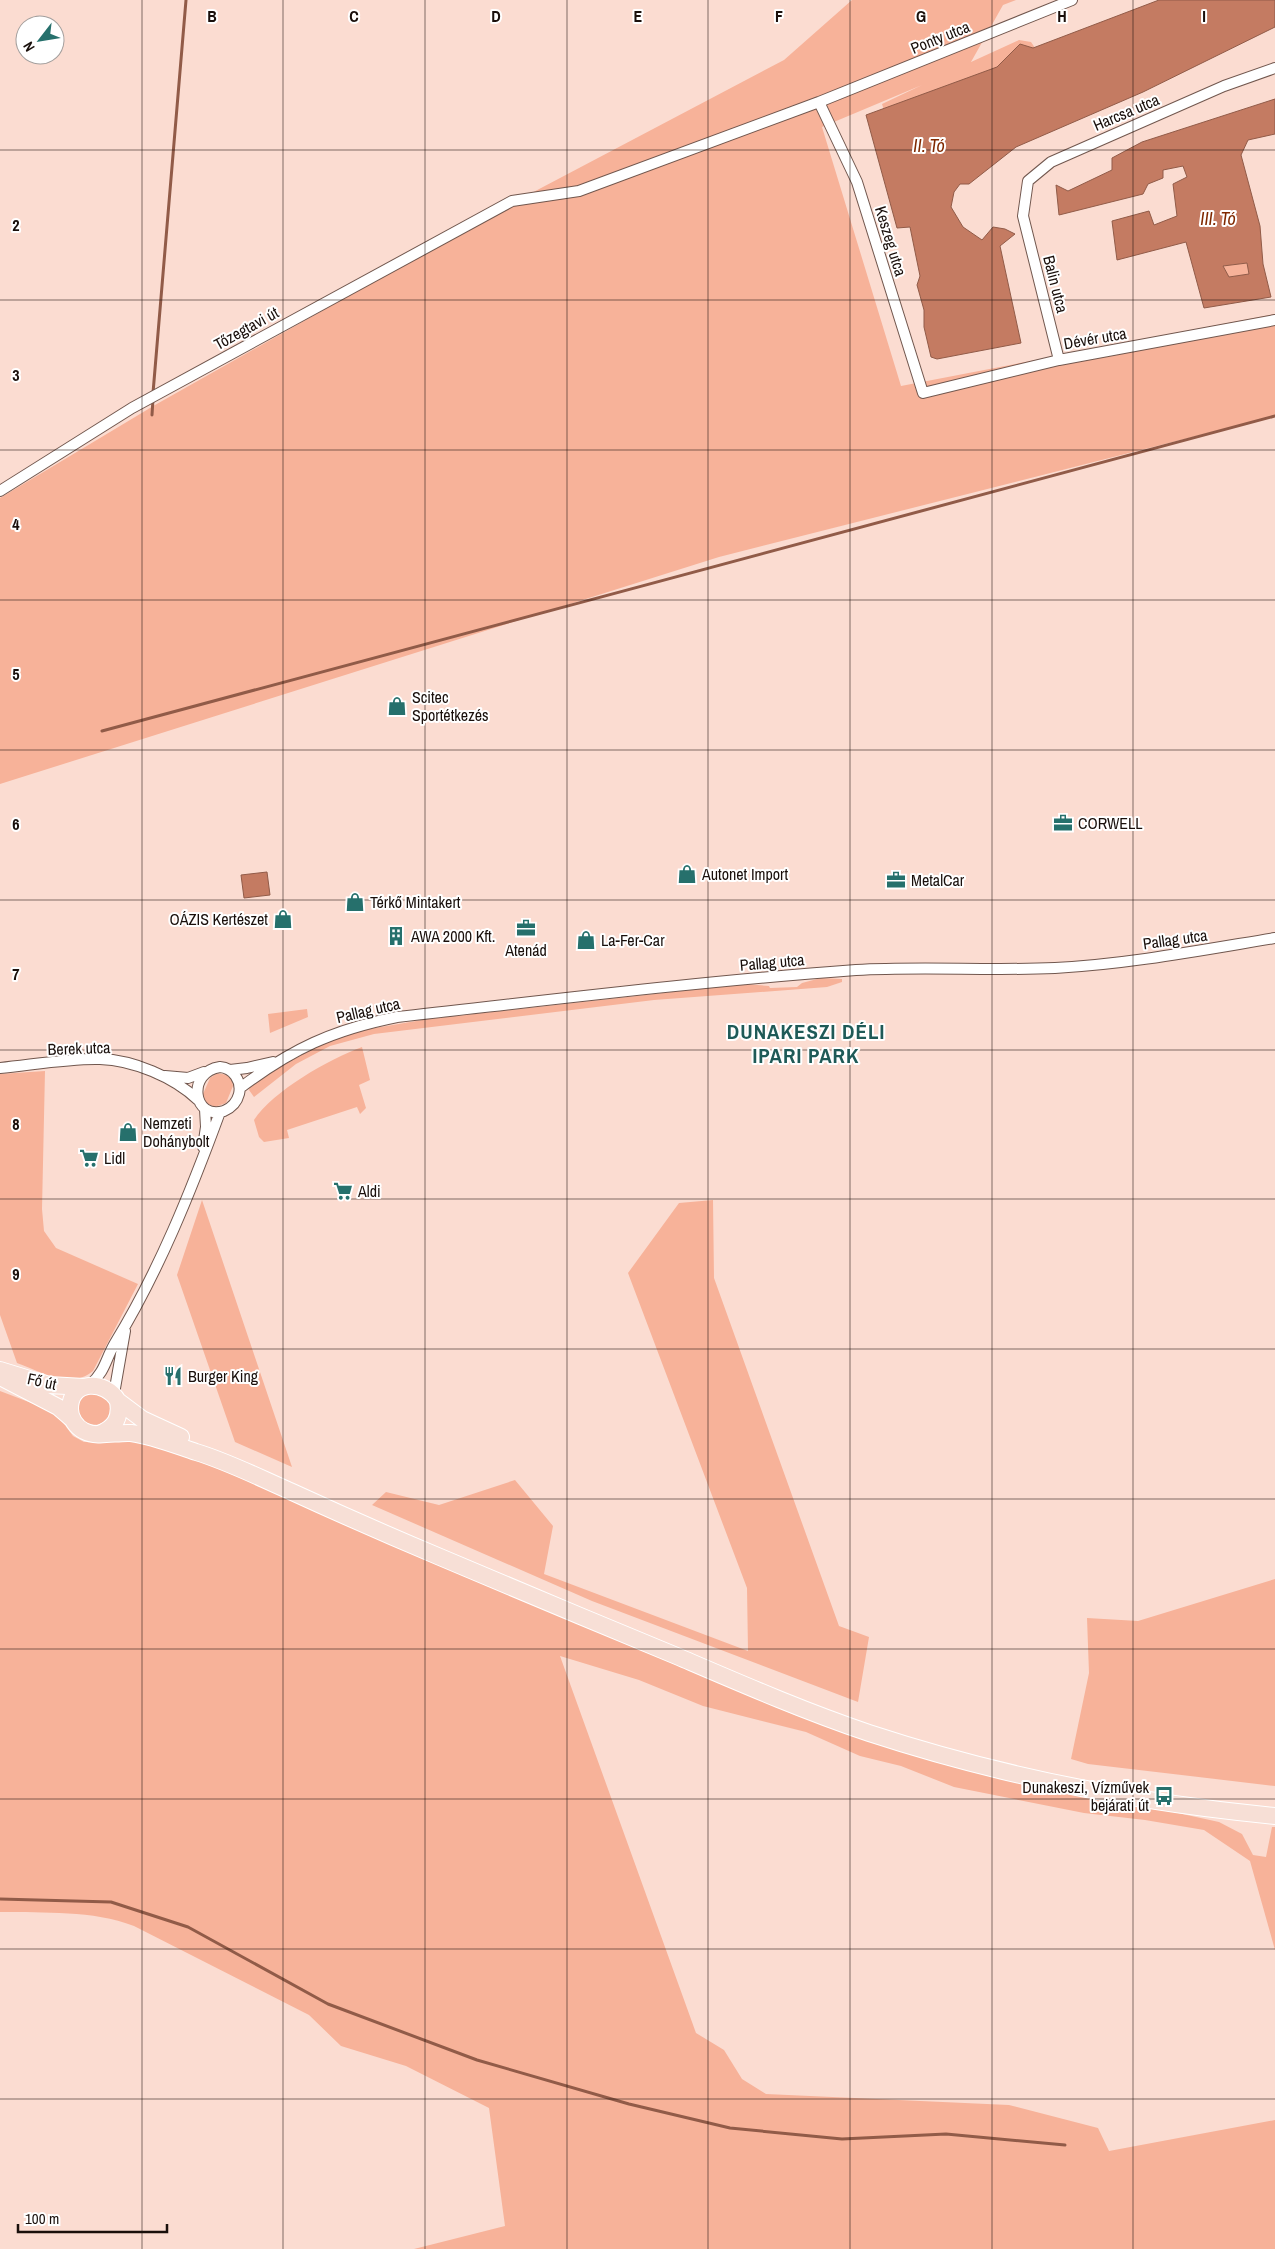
<svg xmlns="http://www.w3.org/2000/svg" width="1275" height="2249" viewBox="0 0 1275 2249" font-family="'Archivo Narrow',sans-serif">
<style>
.green{fill:#f7b299}
.water{fill:#c47b62;stroke:#915b48;fill-rule:evenodd}
.lines{fill:none;stroke-linecap:round;stroke-linejoin:round}
.stream{stroke:#915b48;stroke-width:3}
.street-casing{stroke:#71574e;stroke-width:12}
.primary-casing{stroke:#fff;stroke-width:18}
.street{stroke:#fff;stroke-width:10}
.primary{stroke:#f7dfd6;stroke-width:16}
.grid{fill:none;stroke:#190f0b;stroke-width:1;stroke-opacity:0.55}
.labels{text-anchor:middle;dominant-baseline:central;stroke-width:4;stroke-linejoin:round;paint-order:stroke}
.street-label{font-size:16px;fill:#190f0b;stroke:#fff}
.poi-label{font-size:16px;fill:#190f0b;stroke:#fff;text-anchor:start}
.water-label{font-size:18px;font-style:italic;fill:#802900;stroke:#fff}
.district-label{font-size:21px;font-weight:bold;letter-spacing:1px;fill:#1f5a57;stroke:#fff}
.grid-label{font-size:16px;text-anchor:middle;font-weight:bold;fill:#190f0b;stroke:#fff;stroke-width:4;stroke-linejoin:round;paint-order:stroke}
</style>
<rect width="100%" height="100%" fill="#fbdcd1"/>
<path class="green" d="M852,0H1016L1003,5L971,62L1019,40L1031,42L1056,79L914,205L882,104L922,85L822,127L901,386L1275,314V416L719,557L0,784V498L155,405L524,197L784,60Z
M1247,263L1249,274L1229,277L1223,266Z
M821,978L842,979V982L827,987L654,1000L374,1034L330,1046L296,1064L254,1097L249,1090L250,1086L258,1080L315,1047L348,1034L369,1029L428,1019L744,984L769,986L770,988L797,987L802,983Z
M307,1009L308,1017L270,1033L268,1014Z
M362,1047L370,1080L359,1085L366,1108L360,1114L357,1107L287,1130L289,1138L264,1142L259,1137L254,1120C273,1091 329,1059 362,1047Z
M45,1071L42,1209L44,1231L56,1248L138,1284L93,1371C71,1390 39,1371 17,1363L0,1315V1074Z
M216,1074C226,1073 232,1077 233,1086L226,1103L215,1107L206,1103L203,1094L210,1078Z
M202,1200L292,1467L235,1442L177,1275Z
M713,1200L714,1278L839,1626L869,1637L858,1702L592,1601L372,1505L386,1492L439,1505L515,1480L553,1526L544,1574L748,1651L747,1588L628,1273L679,1203Z
M0,1391L55,1412L73,1436L84,1442H98L124,1437L198,1459L570,1620L795,1715L999,1774L1219,1822L1242,1834L1253,1855L1266,1857L1272,1827H1275V1950L1250,1861L1204,1830L1145,1820L1084,1813L954,1787L901,1766L860,1756L806,1732L703,1706L639,1680L560,1656L696,2033L724,2050L742,2079L766,2094L1009,2105L1098,2128L1109,2151L1275,2120V2249H414L505,2226L489,2108L406,2066L341,2046L309,2015L134,1926C92,1910 45,1913 0,1912Z
M78 1409a16 16 0 1 1 32 0a16 16 0 1 1-32 0Z
M1275,1579V1786L1088,1764L1071,1759L1089,1673L1087,1618L1138,1621Z"/>
<path class="water" d="M1159,0H1275V27L1143,92L1016,147L969,184H960L954,192L951,207L963,227L982,240L993,227L1005,229L1015,234L1000,246L1021,343L937,359L931,357L924,327V310L917,285L920,276L910,227L897,228L866,115L997,67L1020,44L1033,48Z
M1275,99V134L1248,140L1241,155L1260,226L1263,264L1271,297L1204,308L1186,242L1117,260L1112,221L1149,211L1154,225L1177,216L1173,184L1187,177L1183,166L1163,170V178L1148,184L1143,194L1059,215L1056,185L1068,191L1112,170V158L1142,142ZM1247,263L1249,274L1229,277L1223,266Z
M267,872L270,895L244,898L241,875Z"/>
<g class="lines">
<path class="stream" d="M153,393L186,0
M152,415L153,399
M102,731L1275,416
M0,1899L111,1902L188,1927L328,2004L477,2060L629,2104L730,2128L842,2139L946,2134L1065,2145"/>
<g class="street-casing">
<path id="street" d="M819,102L857,182L923,393L1059,360L1275,320
M1059,360L1023,216L1028,181L1051,162L1224,86L1275,68
M0,491L132,408L512,201L579,191L819,102L1072,0
M220,1067C233,1068 242,1081 239,1094C237,1102 231,1108 224,1111C193,1121 186,1072 220,1067Z
M0,1068C31,1065 70,1058 100,1059C133,1060 174,1077 198,1100
M230,1070L247,1068L273,1062
M165,1076L188,1078L204,1072
M240,1088C292,1049 332,1030 397,1017C550,1000 703,981 856,970C922,966 989,971 1055,968C1129,964 1202,950 1275,938
M203,1147L206,1127L205,1109
M90,1385C106,1370 105,1360 115,1343C159,1271 191,1191 220,1112
M114,1394L125,1331"/>
</g>
<g class="primary-casing">
<path id="primary" d="M0,1370L49,1385L84,1387
M4,1379L58,1407L72,1419
M118,1401L142,1419L181,1437
M99,1434C115,1428 121,1418 118,1401C105,1379 70,1380 70,1409C70,1418 76,1427 84,1431C97,1438 116,1432 131,1433C153,1436 175,1445 196,1452C229,1462 260,1478 290,1491C340,1514 390,1536 440,1557C520,1591 599,1624 679,1657C742,1684 804,1711 869,1733C1000,1776 1138,1803 1275,1816"/>
</g>
<use href="#street" class="street"/>
<use href="#primary" class="primary"/>
</g>
<path class="grid" d="M142,0V2249M283,0V2249M425,0V2249M567,0V2249M708,0V2249M850,0V2249M992,0V2249M1133,0V2249M0,150H1275M0,300H1275M0,450H1275M0,600H1275M0,750H1275M0,900H1275M0,1050H1275M0,1199H1275M0,1349H1275M0,1499H1275M0,1649H1275M0,1799H1275M0,1949H1275M0,2099H1275"/>
<defs>
<g id="shop-bare" transform="scale(1.5)"><path d="M-5-2.5h2.3a2.7 3.5 0 0 1 5.4 0H5L5.5 6h-11ZM-1.5-2.5h3a1.5 2.3 0 0 0-3 0Z" fill="#26706c" stroke="#fff" stroke-width="2.5" paint-order="stroke"/></g>
<g id="office-bare" transform="scale(1.5)"><path d="M-6-3h4V-5.5h4V-3h4V5H-6ZM-1-4.5V-3h2v-1.5ZM-6 0V1H6V0Z" fill="#26706c" stroke="#fff" stroke-width="2.5" paint-order="stroke"/></g>
<g id="building-bare" transform="scale(1.5)"><path d="M-4-6H4V6H1V3H-1V6H-4ZM-2.5-4.3h1.7v1.8h-1.7ZM.8-4.3h1.7v1.8H.8ZM-2.5-1h1.7V.8h-1.7ZM.8-1h1.7V.8H.8Z" fill="#26706c" stroke="#fff" stroke-width="2.5" paint-order="stroke"/></g>
<g id="supermarket-bare" transform="scale(1.5)"><path d="M-6-5.5h2.5l.6 2H6L4.5 2H-2.5L-4.4-4H-6ZM-1.5 3.2a1.3 1.3 0 1 0 .1 0ZM3 3.2a1.3 1.3 0 1 0 .1 0Z" fill="#26706c" stroke="#fff" stroke-width="2.5" paint-order="stroke"/></g>
<g id="restaurant-bare" transform="scale(1.5)"><path d="M-5-6h1v4h1v-4h1v4h1v-4h1v5L-1.5 .5V6h-2V.5L-5-1ZM5-6V6H3V1.5H1.5Q1.5-4 5-6Z" fill="#26706c" stroke="#fff" stroke-width="2.5" paint-order="stroke"/></g>
<g id="bus-bare" transform="scale(1.5)"><path d="M-5-6H5V4H4V6H2V4H-2V6H-4V4H-5ZM-3.5-4V0h7V-4ZM-3.5 1.2v1.5H-2V1.2ZM2 1.2v1.5H3.5V1.2Z" fill="#26706c" stroke="#fff" stroke-width="2.5" paint-order="stroke"/></g>
</defs>
<g fill-rule="evenodd">
<use href="#shop-bare" x="397" y="706"/>
<use href="#office-bare" x="1063" y="823"/>
<use href="#shop-bare" x="687" y="874"/>
<use href="#office-bare" x="896" y="880"/>
<use href="#shop-bare" x="355" y="902"/>
<use href="#shop-bare" x="283" y="919"/>
<use href="#office-bare" x="526" y="928"/>
<use href="#building-bare" x="396" y="936"/>
<use href="#shop-bare" x="586" y="940"/>
<use href="#shop-bare" x="128" y="1132"/>
<use href="#supermarket-bare" x="89" y="1158"/>
<use href="#supermarket-bare" x="343" y="1191"/>
<use href="#restaurant-bare" x="173" y="1376"/>
<use href="#bus-bare" x="1164" y="1796"/>
</g>
<g class="labels">
<g class="street-label">
<text transform="translate(940 37) rotate(-22)">Ponty utca</text>
<text transform="translate(1126 112) rotate(-23)">Harcsa utca</text>
<text transform="translate(891 241) rotate(73)">Keszeg utca</text>
<text transform="translate(1056 284) rotate(76)">Balin utca</text>
<text transform="translate(246 328) rotate(-29)">Tőzegtavi út</text>
<text transform="translate(1095 338) rotate(-10)">Dévér utca</text>
<text transform="translate(1175 939) rotate(-8)">Pallag utca</text>
<text transform="translate(772 962) rotate(-5)">Pallag utca</text>
<text transform="translate(368 1010) rotate(-13)">Pallag utca</text>
<text transform="translate(79 1048) rotate(-2)">Berek utca</text>
<text transform="translate(42 1381) rotate(12)">Fő út</text>
</g>
<g class="poi-label">
<text x="412" y="697">Scitec<tspan x="412" dy="18">Sportétkezés</tspan></text>
<text x="1078" y="823">CORWELL</text>
<text x="702" y="874">Autonet Import</text>
<text x="911" y="880">MetalCar</text>
<text x="370" y="902">Térkő Mintakert</text>
<text x="268" y="919" text-anchor="end">OÁZIS Kertészet</text>
<text x="411" y="936">AWA 2000 Kft.</text>
<text x="601" y="940">La-Fer-Car</text>
<text x="526" y="950" text-anchor="middle">Atenád</text>
<text x="143" y="1123">Nemzeti<tspan x="143" dy="18">Dohánybolt</tspan></text>
<text x="104" y="1158">Lidl</text>
<text x="358" y="1191">Aldi</text>
<text x="188" y="1376">Burger King</text>
<text x="1149" y="1787" text-anchor="end">Dunakeszi, Vízművek<tspan x="1149" dy="18">bejárati út</tspan></text>
</g>
<g class="water-label">
<text x="929" y="145">II. Tó</text>
<text x="1218" y="218">III. Tó</text>
</g>
<g class="district-label">
<text x="806" y="1031">DUNAKESZI DÉLI<tspan x="806" dy="24">IPARI PARK</tspan></text>
</g>
</g>
<g class="grid-label">
<text x="212" y="22">B</text>
<text x="354" y="22">C</text>
<text x="496" y="22">D</text>
<text x="638" y="22">E</text>
<text x="779" y="22">F</text>
<text x="921" y="22">G</text>
<text x="1062" y="22">H</text>
<text x="1204" y="22">I</text>
<text x="16" y="231">2</text>
<text x="16" y="381">3</text>
<text x="16" y="530">4</text>
<text x="16" y="680">5</text>
<text x="16" y="830">6</text>
<text x="16" y="980">7</text>
<text x="16" y="1130">8</text>
<text x="16" y="1280">9</text>
</g>
<g transform="translate(40 40) rotate(239)"><circle r="24" fill="#ffffff" stroke="#a39f9d"/>
<path d="M0-4L9 19L0 12L-9 19Z" fill="#26706c"/>
<text y="-8" font-size="14" font-weight="bold" text-anchor="middle" fill="#190f0b">N</text>
</g>
<path d="M18 2224v8h149v-8" fill="none" stroke="#190f0b" stroke-width="2.5"/>
<text x="25" y="2224" font-size="15" fill="#190f0b" stroke="#ffffff" stroke-width="4" paint-order="stroke">100 m</text>
</svg>
